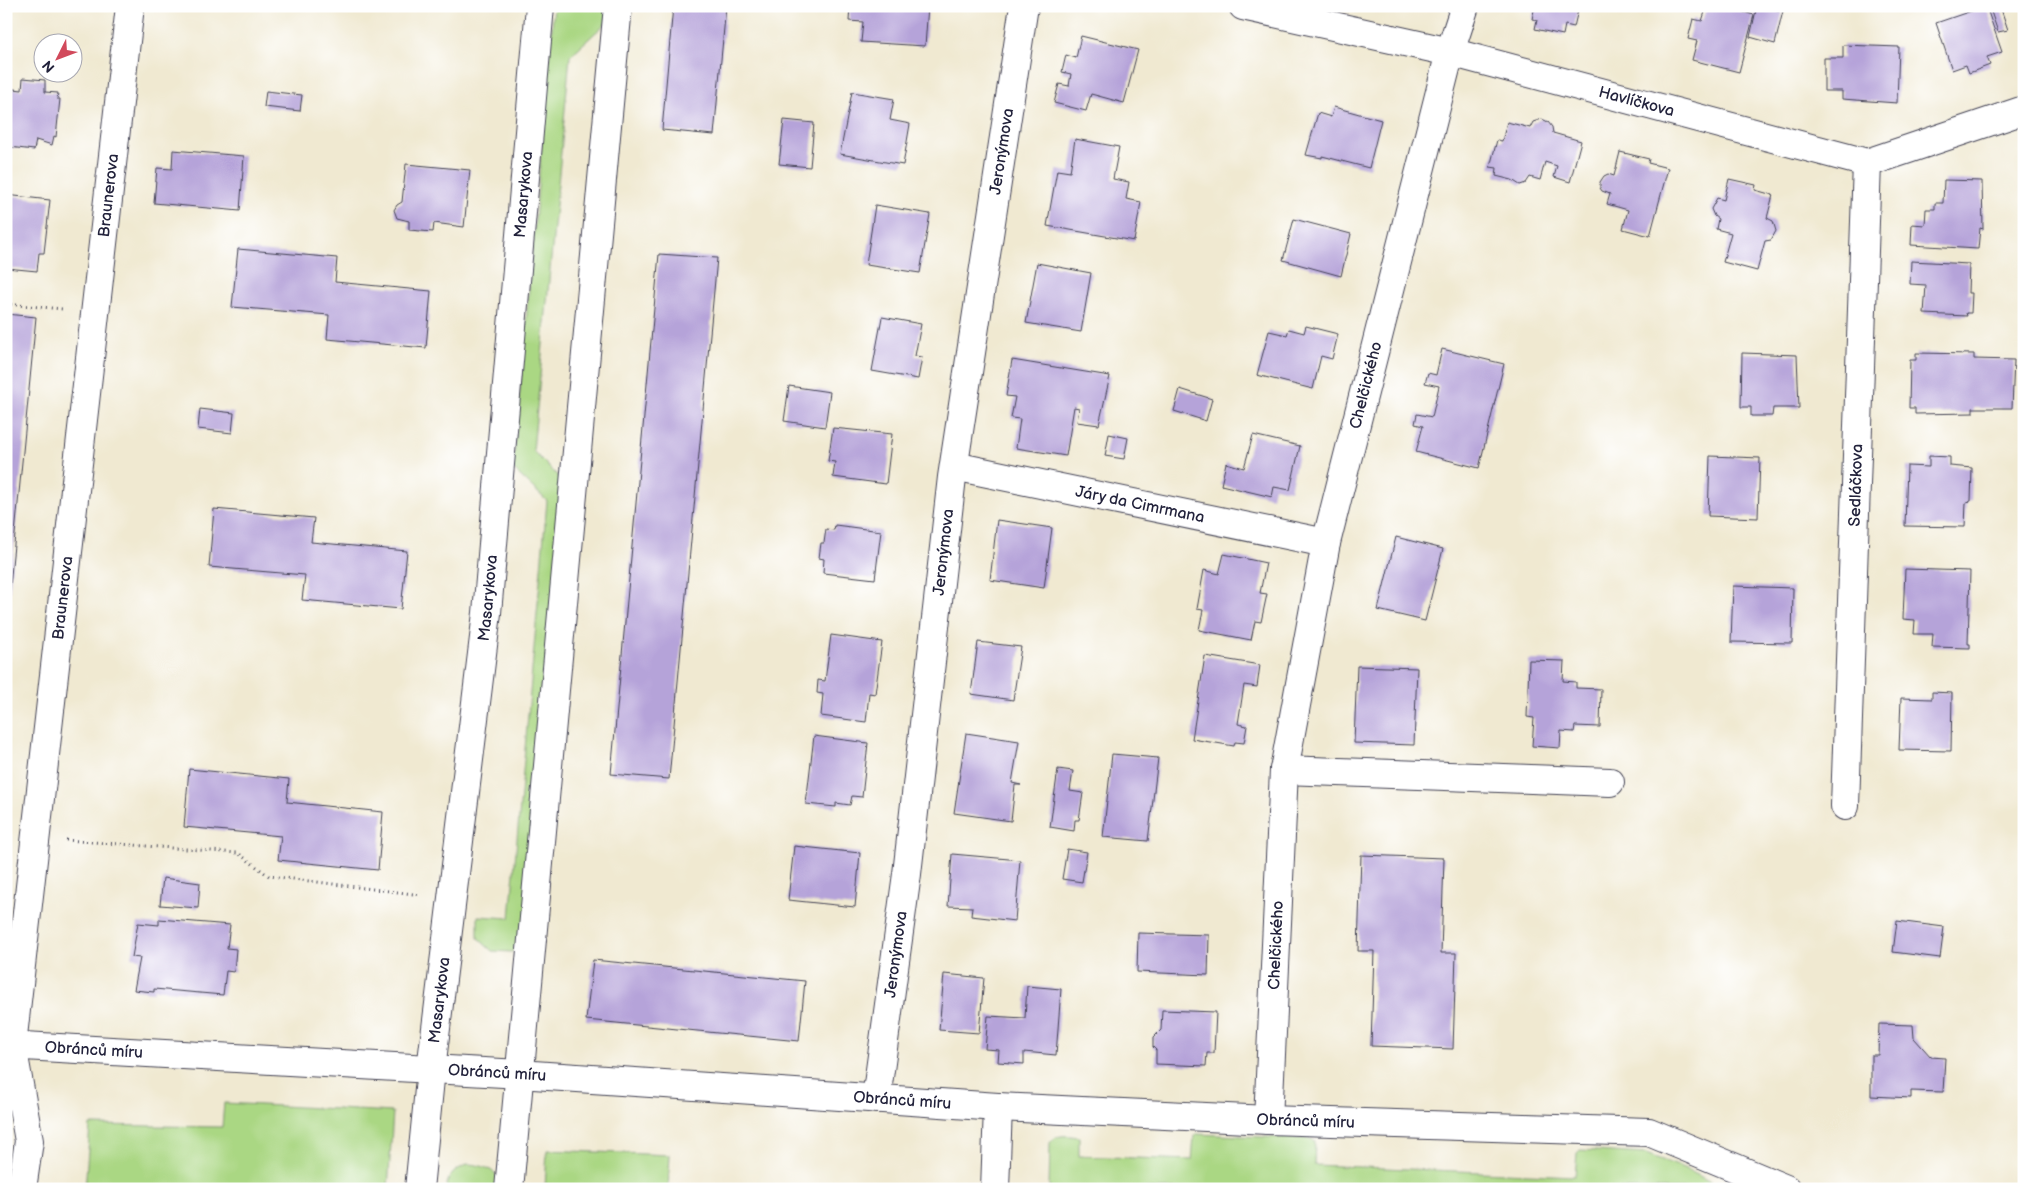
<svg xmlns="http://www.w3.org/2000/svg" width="2030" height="1195" viewBox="0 0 2030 1195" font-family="'Balsamiq Sans',sans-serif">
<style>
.green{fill:#aad783;stroke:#667c5f}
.building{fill:#b5a3d9}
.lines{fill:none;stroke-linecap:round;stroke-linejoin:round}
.minor-casing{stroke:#414052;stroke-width:30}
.path{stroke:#414052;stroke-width:3;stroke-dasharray:1 4;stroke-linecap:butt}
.minor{stroke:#fff;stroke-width:28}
.labels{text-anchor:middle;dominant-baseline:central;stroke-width:4;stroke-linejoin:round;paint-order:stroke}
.street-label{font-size:16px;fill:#22223b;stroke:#fff}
</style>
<rect width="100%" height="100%" fill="#fff"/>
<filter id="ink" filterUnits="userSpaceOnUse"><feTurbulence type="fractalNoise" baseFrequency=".02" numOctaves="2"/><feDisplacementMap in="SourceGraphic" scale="10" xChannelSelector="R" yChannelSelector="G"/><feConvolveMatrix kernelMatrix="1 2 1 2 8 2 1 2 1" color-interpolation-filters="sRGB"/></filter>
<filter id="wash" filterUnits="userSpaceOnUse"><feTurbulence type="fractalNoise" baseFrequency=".0096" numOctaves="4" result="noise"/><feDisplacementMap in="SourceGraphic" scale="20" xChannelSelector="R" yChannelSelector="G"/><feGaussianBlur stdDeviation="1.12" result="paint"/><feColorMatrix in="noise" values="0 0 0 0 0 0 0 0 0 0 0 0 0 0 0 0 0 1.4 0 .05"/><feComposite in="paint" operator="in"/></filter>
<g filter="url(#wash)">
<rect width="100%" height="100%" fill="#f0e9d1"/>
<path class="green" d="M554,6H608L606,23L570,56L533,451L566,484L524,941L512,952L492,951L478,938V916L510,918L547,501L513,469Z
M224,1103L393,1112L388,1189H85L90,1125L222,1127Z
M1196,1134L1312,1139L1315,1142L1314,1165L1575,1176L1577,1153L1580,1150L1646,1154L1686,1169L1724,1189H1049L1050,1143C1056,1133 1069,1136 1079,1137V1156L1192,1160L1194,1136Z
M547,1150L670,1155L668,1189H545Z
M468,1164C483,1165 501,1170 500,1189H446C448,1174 456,1170 468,1164Z"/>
<g id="blocks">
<path class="building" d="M673,6H726L714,135L662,130Z
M850,6H928L925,46L861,42L863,22L849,21Z
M1535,6H1579L1574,27L1565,25L1563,35L1535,29L1537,20L1532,19Z
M1707,6H1723L1754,15L1739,72L1692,60L1697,41L1688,39L1693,19L1702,21Z
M1757,6L1783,11L1775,44L1750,37Z
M1986,6L2002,52L1987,57L1990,65L1969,73L1966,65L1952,70L1936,23Z
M1989,6H2000L2008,30L1998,32Z
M1081,36L1138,50L1124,103L1091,94L1086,111L1054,103L1059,84L1069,86L1071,74L1062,72L1066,55L1076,58Z
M1843,45L1899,47L1897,103L1842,99V91H1824V58H1843Z
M23,78L45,80V92L58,93L57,99H60L56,137L54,136L52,145L36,140L34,150L9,147L10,138L6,137V88L22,90Z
M266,91L302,95L300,111L264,107Z
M852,92L894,99L890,120L910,124L903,165L840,154Z
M1334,107L1381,120L1369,168L1322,156V158L1306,155L1318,113L1331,117Z
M1542,119L1548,122L1552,127L1553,133L1581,141L1570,182L1554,177L1557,166L1545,162L1540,180L1530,177L1526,183L1520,185L1512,180L1496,176L1497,168L1490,167L1497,140L1502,141L1507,122L1530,128L1533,122Z
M784,120L814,123L810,167L779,164Z
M1075,139L1119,147L1113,179L1129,182L1126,199L1141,202L1134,241L1047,226L1057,170L1070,172Z
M173,150L244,156L240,211L154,203L157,168L172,169Z
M1620,152L1649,159L1648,163L1668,168L1650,236L1623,229L1628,210L1607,204L1610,194L1602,191L1600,188V182L1604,176L1608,174L1614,176Z
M406,164L470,170L464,227L434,223L433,232L409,230V221L397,218L394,210L397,205L402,202Z
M1729,179L1756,185L1755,190L1773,195L1767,218L1773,221L1776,231L1771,240L1765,241L1757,271L1723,262L1731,233L1716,229L1718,219L1714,216L1711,209L1717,198L1724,200Z
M1944,180L1982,181L1983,229L1980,228L1978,249L1911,245L1912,224L1925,225L1926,209H1935V203H1943Z
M6,195L50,200L44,253H39L37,271L6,268Z
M875,205L930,214L920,273L866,265Z
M1294,219L1351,234L1341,276L1283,260Z
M238,249L337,258L335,282L431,291L426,348L327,339L329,315L232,307Z
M659,254L717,258L669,779L611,774Z
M1911,261L1969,264L1968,293H1972L1971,313H1966L1967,316L1924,314L1926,285L1910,284Z
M1037,263L1091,273L1081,332L1026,323Z
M6,314L36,317L8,607H6Z
M882,317L921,324L915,356L922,357L918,379L872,371Z
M1306,326L1338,334L1332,359L1321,356L1313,389L1257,375L1269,331L1287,335L1289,329L1304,333Z
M1442,349L1504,364L1479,468L1416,452L1423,426L1415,424L1417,414L1432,417L1439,386L1425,383L1428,373L1436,375Z
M1742,353L1797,355L1799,408H1773L1772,416H1751V407H1741Z
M1916,353L1974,354V359L2014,360L2012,408H1973V413L1915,414V408H1909L1910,360H1916Z
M1012,360L1110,376L1099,425L1077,422L1079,408L1074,407L1066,456L1016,448L1020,419L1011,418L1015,397L1006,396Z
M789,386L830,392L825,427L784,421Z
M1180,389L1212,399L1206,421L1174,411Z
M200,409L234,413L232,433L198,429Z
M833,428L892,434L886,484L833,477L835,462L828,461Z
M1109,434L1128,438L1124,459L1105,456Z
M1253,435L1300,446L1290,490L1274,487L1272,497L1221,485L1226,463L1244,468Z
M1710,456L1760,458L1758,518L1708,516Z
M1929,456L1950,457V466L1972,468L1971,501L1966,502L1965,527L1905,526L1907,466L1929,467Z
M214,509L314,518L311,542L407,551L401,609L302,600L305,575L209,567Z
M997,520L1052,528L1044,588L990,580Z
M835,525L881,531L875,579L823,573L824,559L819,558L821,543H824L826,529L834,530Z
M1396,537L1443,549L1425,621L1378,610Z
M1224,554L1266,563L1260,593L1267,594L1261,622L1255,621L1251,640L1199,630L1203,610L1197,609L1204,570L1219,574Z
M1905,569L1970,571L1968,644H1970V648L1932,647L1933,634H1914L1915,620L1903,619Z
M1733,586L1793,588L1792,643L1731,642Z
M831,635L882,642L875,694L869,693L866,722L821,716L823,694L817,693L818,680L825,681Z
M978,642L1021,647L1013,700L971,694Z
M1205,656L1260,665L1257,687L1244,685L1238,724L1247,726L1244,743L1235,742L1234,746L1192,739Z
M1529,660L1564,661L1563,681L1576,682V688L1601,689L1600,727L1575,726L1574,732L1561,731L1560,748L1532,746L1534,718L1527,717Z
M1357,666L1417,668L1414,745L1354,743Z
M1932,692L1952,693L1951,751L1899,750L1901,698L1932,699Z
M966,733L1019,741L1012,783L1021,785H1015L1011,821L954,813Z
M814,736L868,743L862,797L852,796L850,805L836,803V807L806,804Z
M1112,754L1158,758L1148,841L1103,837Z
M189,769L289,779L287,802L383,812L378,870L278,860L281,836L184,827Z
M1058,769L1073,771L1070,791L1083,793L1079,820H1075L1074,831L1050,827Z
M794,846L860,853L855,907L788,900Z
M1067,849L1087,852L1082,882L1062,879Z
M952,854L1020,860L1015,921L971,916L972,907L948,906Z
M1361,855L1444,858L1441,953H1456L1453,1049L1371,1046L1374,951H1358Z
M163,878L200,883L198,908L160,905Z
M159,919L230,925L227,948L236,949L234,972L226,971L223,995L154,989V992L134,990L140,958L132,957L138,923L159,925Z
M1897,921L1944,927L1940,958L1893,952Z
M1138,933L1209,935L1208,975L1137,972Z
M593,960L805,981L799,1041L586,1020Z
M944,974L984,978L979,1033L939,1030Z
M1027,986L1061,989L1056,1055L1024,1052V1064L998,1062L999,1050L985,1049L988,1016L1025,1018Z
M1162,1010L1216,1012L1214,1053H1207L1206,1066L1156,1064V1050L1153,1047V1038L1161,1030Z
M1879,1024L1913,1025L1914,1038L1931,1057L1945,1058L1943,1092L1911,1091V1098L1871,1096V1055H1878Z"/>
</g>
</g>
<g filter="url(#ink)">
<use href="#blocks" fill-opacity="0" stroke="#414052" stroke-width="1"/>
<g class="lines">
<g class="minor-casing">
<g id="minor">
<path id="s1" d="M1243,6L1450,52L1867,163L2024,110"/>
<path id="s2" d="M954,466L1326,543"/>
<path d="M1284,770L1610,782"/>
<path id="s3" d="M1845,806L1867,163"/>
<path id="s4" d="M6,1045L519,1074L998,1107L1268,1120L1649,1132L1786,1189"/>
<path id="s5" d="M876,1099L907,874L952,477L1024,6"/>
<path id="s6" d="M1268,1120L1284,770L1326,543L1450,52L1465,6"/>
<path id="s7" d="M22,1189L29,1141L12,1045L130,6"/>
<path id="s8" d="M419,1189L431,1069L487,613L540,6"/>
<path d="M509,1189L618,6"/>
<path d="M995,1189L998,1107"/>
</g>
</g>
<path class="path" d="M6,304L63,309
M66,840L238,853L269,876L421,895"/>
<use href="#minor" class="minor"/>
</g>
</g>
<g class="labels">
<g class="street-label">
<text stroke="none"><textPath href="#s1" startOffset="405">Havlíčkova</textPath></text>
<text stroke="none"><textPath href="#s5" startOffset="956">Jeronýmova</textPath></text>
<text stroke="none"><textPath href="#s8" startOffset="1000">Masarykova</textPath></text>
<text stroke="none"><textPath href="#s7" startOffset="1001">Braunerova</textPath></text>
<text stroke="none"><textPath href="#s6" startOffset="744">Chelčického</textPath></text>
<text stroke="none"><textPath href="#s3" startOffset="321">Sedláčkova</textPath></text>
<text stroke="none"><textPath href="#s2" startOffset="190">Járy da Cimrmana</textPath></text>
<text stroke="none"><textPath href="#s5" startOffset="551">Jeronýmova</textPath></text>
<text stroke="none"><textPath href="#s7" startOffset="596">Braunerova</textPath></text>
<text stroke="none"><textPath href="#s8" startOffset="595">Masarykova</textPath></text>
<text stroke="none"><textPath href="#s6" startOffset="175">Chelčického</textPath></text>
<text stroke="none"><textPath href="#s5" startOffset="146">Jeronýmova</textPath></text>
<text stroke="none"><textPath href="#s8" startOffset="190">Masarykova</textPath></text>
<text stroke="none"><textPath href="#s4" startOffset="88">Obránců míru</textPath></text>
<text stroke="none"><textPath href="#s4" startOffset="492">Obránců míru</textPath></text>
<text stroke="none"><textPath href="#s4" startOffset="898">Obránců míru</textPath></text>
<text stroke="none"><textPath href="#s4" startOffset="1302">Obránců míru</textPath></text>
</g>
</g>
<rect width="2030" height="1195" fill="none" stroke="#fff" stroke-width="25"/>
<g transform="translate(58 58) rotate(228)"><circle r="24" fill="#ffffff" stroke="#a7a7b1"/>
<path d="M0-4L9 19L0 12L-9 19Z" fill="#d1495b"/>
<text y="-8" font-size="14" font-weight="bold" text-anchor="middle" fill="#22223b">N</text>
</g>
</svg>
